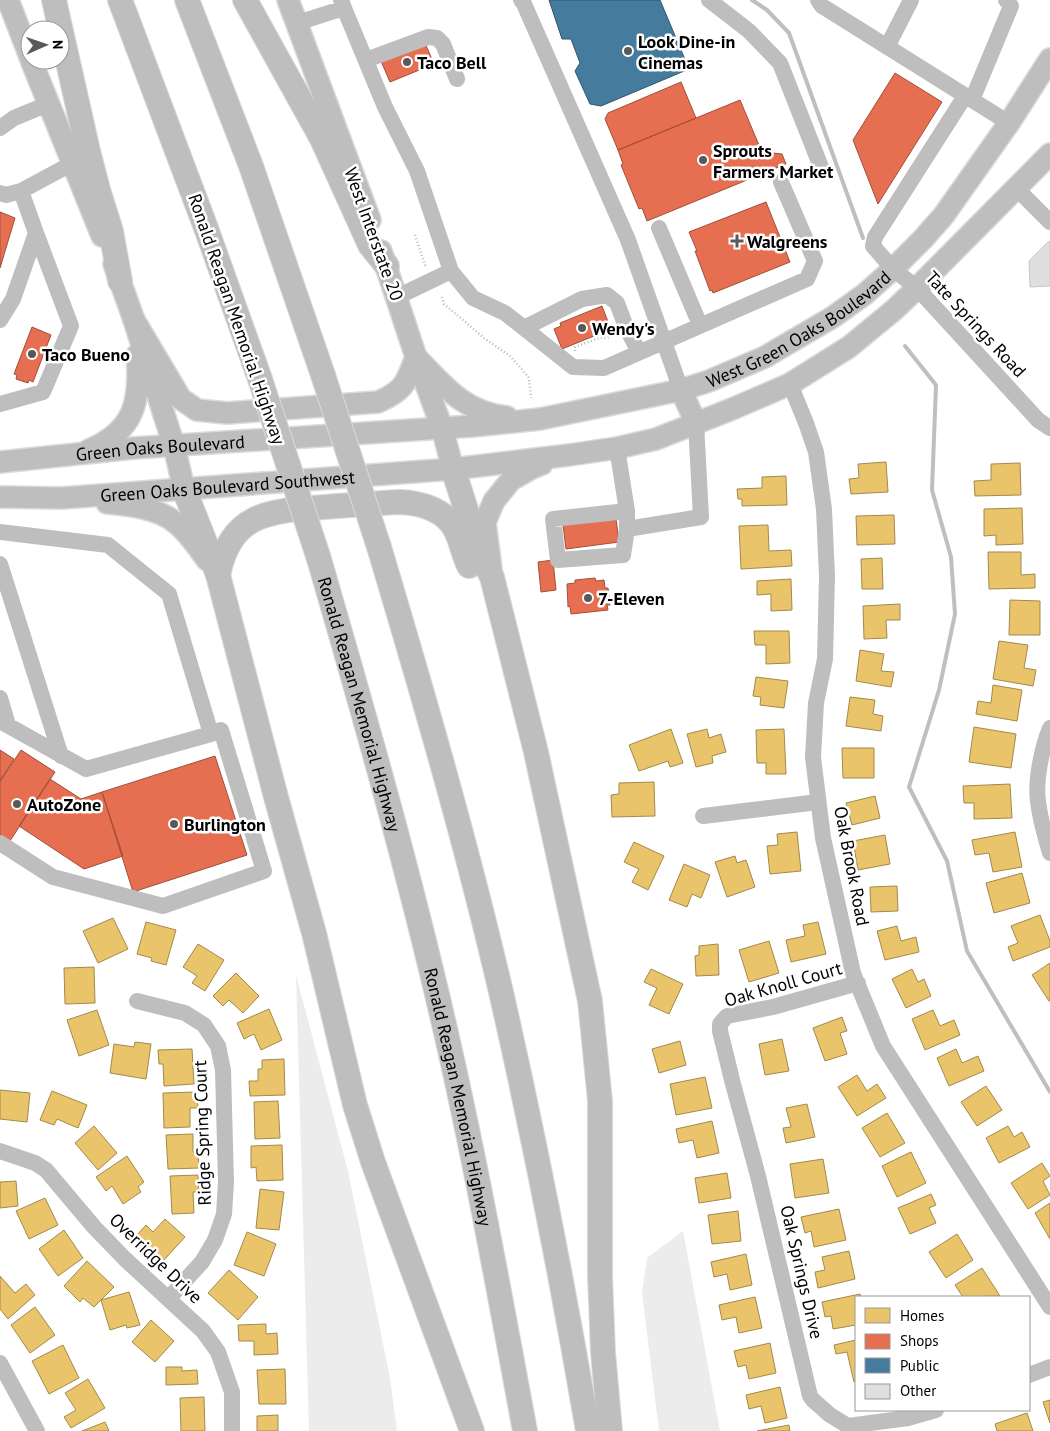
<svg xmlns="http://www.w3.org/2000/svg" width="1050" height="1431" viewBox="0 0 1050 1431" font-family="'PT Sans',sans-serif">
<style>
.green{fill:#ececec}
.homes{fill:#e9c46a;stroke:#a3894a}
.shops{fill:#e76f51;stroke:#a24e39}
.public{fill:#457b9d;stroke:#30566e}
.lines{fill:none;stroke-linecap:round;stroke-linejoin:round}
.stream{stroke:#bfbfbf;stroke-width:4}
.building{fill:#dfdfdf;stroke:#c7c7c7}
.major-casing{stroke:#dbdbdb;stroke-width:24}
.highway-casing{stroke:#dbdbdb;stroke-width:26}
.path{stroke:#b9b9b9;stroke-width:2.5;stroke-dasharray:1 2.5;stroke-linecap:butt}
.minor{stroke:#bebebe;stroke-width:16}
.major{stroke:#bebebe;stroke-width:21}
.highway{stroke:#bebebe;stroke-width:24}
.highway-bridge-casing{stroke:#dbdbdb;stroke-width:26;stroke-linecap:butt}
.highway-bridge{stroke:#bebebe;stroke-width:24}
.poi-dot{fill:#595959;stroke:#fff;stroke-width:2}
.labels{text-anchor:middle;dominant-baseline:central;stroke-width:5;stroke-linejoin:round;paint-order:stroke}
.poi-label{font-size:18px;font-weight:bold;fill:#000;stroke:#fff;text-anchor:start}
.street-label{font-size:18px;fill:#000;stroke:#fff}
</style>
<rect width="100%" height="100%" fill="#fff"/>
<path class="green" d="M296,975L348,1171L390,1378L397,1431H309Z
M683,1231L720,1431H721H659L642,1293L647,1258Z"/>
<path class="homes" d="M886,462L888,492L851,494L849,479L859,478L858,464Z
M1020,463L1021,495L975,496L974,481L991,480V464Z
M786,476L787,505L742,506V499H738L737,489L762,488V477Z
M1022,508L1023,544L996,545V535L984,536V509Z
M894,515L895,544L857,545L856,516Z
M768,525L769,551L791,550L792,566L741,569L739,526Z
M988,552H1021V575L1035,574V588L989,589Z
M882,558L883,589H862L861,559Z
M791,579L792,610L771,611V594L757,595V581Z
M1010,600L1040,601V635H1009Z
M900,604V620H886L887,638L864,639L863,606Z
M754,631H789L790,663L766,664V645H755Z
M999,641L1028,645L1024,668L1036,670L1033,686L993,679Z
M860,650L884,654L881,671L894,672L891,687L856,681Z
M756,677L788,681L784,708L760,705L761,697L753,696Z
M993,685L1022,690L1017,721L976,714L978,701L991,703Z
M850,697L875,700L873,714L883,716L881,731L846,726Z
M974,727L1016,734L1011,768L969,762Z
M671,729L683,763L670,767L668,761L639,771L629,745Z
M707,729L709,738L721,734L726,752L712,756L713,763L696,767L687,734Z
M784,729L786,774H766V763H757L756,730Z
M842,748H874V778H843Z
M654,782L655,816L612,817L611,795L619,794V783Z
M1010,784L1012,818L974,819V803H964L963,786Z
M875,796L880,818L852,825L846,803Z
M797,832L801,871L770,874L767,846L778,845L777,834Z
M1015,832L1022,867L993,872L989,853L975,855L972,840Z
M885,835L890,864L858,870L853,841Z
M634,842L664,856L648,890L632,882L639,869L624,862Z
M735,856L737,863L746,860L755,887L727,897L715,862Z
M684,864L710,875L701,898L692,894L687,907L669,900Z
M1022,873L1030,903L994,913L986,883Z
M897,886L898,911L871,912L870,887Z
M1040,915L1050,941V947L1013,961L1008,947L1018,943L1011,926Z
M113,918L128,949L98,963L83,931Z
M146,922L176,930L166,965L151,961L152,958L137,954Z
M818,922L826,954L791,962L786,940L805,936L803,925Z
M897,926L901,941L916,937L919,952L885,960L877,931Z
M769,941L779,973L749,982L739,950Z
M198,944L224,960L205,991L192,983L197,976L183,967Z
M718,944L719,975L696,976L695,956L699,955V946Z
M1050,963V1001H1049L1032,975Z
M94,967L95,1003L65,1004L64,968Z
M651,969L683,984L669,1014L649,1005L657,988L644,982Z
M912,969L918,982L924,979L931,996L906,1008L892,979Z
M236,973L259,996L243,1013L229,1000L223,1006L213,996Z
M269,1009L282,1040L261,1050L254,1034L244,1039L237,1023Z
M97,1010L109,1045L79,1056L67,1020Z
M933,1010L940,1026L954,1020L960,1035L925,1050L912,1019Z
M842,1017L847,1031L840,1033L847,1054L825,1061L813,1028Z
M782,1039L789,1071L765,1075L759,1044Z
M680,1041L686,1065L659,1073L652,1049Z
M135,1042L151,1044L146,1079L110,1073L114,1044L134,1047Z
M192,1049L194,1084L164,1086L163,1064H159L158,1050Z
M956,1049L962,1063L978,1056L984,1071L949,1086L937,1058Z
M284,1059L285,1095L250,1096L249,1081H258V1069H262V1060Z
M857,1075L867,1091L877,1084L886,1098L857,1116L838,1087Z
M705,1077L712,1108L676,1115L670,1084Z
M986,1086L1002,1110L977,1126L961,1102Z
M0,1090L30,1093L27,1122L0,1119Z
M52,1091L87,1105L78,1128L57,1119L54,1125L40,1120Z
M197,1092L198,1108H190V1127L164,1128L163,1093Z
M278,1101L280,1138L255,1139L254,1102Z
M807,1104L815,1137L786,1143L783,1128L791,1127L786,1108Z
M887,1113L905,1143L880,1157L862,1128Z
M712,1121L719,1153L697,1158L693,1140L679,1143L676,1129Z
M94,1126L117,1153L98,1170L75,1143Z
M1008,1126L1014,1137L1022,1132L1030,1147L999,1163L986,1138Z
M193,1134V1152H198L199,1168L168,1169L166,1135Z
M282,1145L283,1180L257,1181L256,1167L251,1168V1146Z
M911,1152L926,1183L897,1197L882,1166Z
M127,1156L144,1182L138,1187L141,1192L123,1204L112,1186L106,1191L96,1177Z
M823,1159L829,1193L795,1198L790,1164Z
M1042,1163L1050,1176L1043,1181L1050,1195L1028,1209L1011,1183Z
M727,1173L731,1198L699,1203L695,1178Z
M198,1175L199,1192H193L194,1213L172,1214L170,1176Z
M16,1181L18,1206L0,1208V1182Z
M260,1189L284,1192L279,1230L256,1228Z
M931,1194L936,1205L929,1208L936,1223L910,1234L898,1208Z
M45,1198L58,1225L29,1239L16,1211Z
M1050,1203V1239L1035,1213Z
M839,1209L846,1240L814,1247L811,1231L805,1233L801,1217Z
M738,1211L741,1241L712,1244L708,1215Z
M165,1219L185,1237L163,1261L136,1236L146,1225L153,1232Z
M64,1230L83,1258L58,1276L39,1249Z
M247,1232L276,1244L264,1276L234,1265Z
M957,1234L973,1260L946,1278L929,1252Z
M849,1251L855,1279L818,1288L815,1272L825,1270L822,1257Z
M746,1254L752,1285L730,1290L727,1274L714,1277L711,1262Z
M87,1261L114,1287L94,1307L83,1298L80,1302L64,1286Z
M982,1268L1000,1296L963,1297L955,1285Z
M229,1270L258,1297L238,1320L208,1293Z
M0,1276L15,1293L26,1284L35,1295L8,1319L0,1309Z
M129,1292L140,1325L127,1328L126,1325L110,1330L101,1300Z
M860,1294L861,1297H856V1325L833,1329L831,1316L825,1317L822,1302Z
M755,1297L762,1328L739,1333L736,1317L722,1320L719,1305Z
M35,1307L55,1335L30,1353L11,1325Z
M151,1320L174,1341L155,1362L132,1342Z
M266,1324V1334L277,1333L278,1354L254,1355V1341H239L238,1325Z
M856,1340V1381L854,1382L847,1352L836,1354L834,1345Z
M770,1343L776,1373L749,1379L746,1365L738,1367L734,1351Z
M63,1345L79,1378L49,1394L32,1361Z
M166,1367H182V1371L197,1370L198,1384L166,1385Z
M285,1369L286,1404H259L257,1370Z
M88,1379L105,1408L71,1428L64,1417L76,1410L65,1393Z
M780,1387L787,1418L765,1423L761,1406L749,1409L746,1395Z
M204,1397L205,1431H181L180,1398Z
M1050,1400V1423L1043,1402Z
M1027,1413L1033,1431H997L995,1424Z
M278,1415V1431H257V1416Z
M105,1422L109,1431H82Z
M789,1425L790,1431H757Z"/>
<path class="shops" d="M425,43L434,64L390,82L381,61Z
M895,73L942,102L878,204L853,140Z
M681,82L696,118L618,150L605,119L608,113Z
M740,100L764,157L773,153L782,154L786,164L647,221L642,208L639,209L621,165L623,164L618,150Z
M766,202L790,262L713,293L712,290L710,291L695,251H697L689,232Z
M0,212L15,218L0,268Z
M602,306L610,327L593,333L594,336L562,349L554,329L561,326L560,323Z
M32,327L51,335L33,382L29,380L28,383L16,379L17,375L14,374Z
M616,519L619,542L566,549L563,525Z
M553,560L556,590L541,592L538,562Z
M595,578L596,581L604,580L605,588H608L610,605H607L608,610L571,614L570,606L568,607L567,584L575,583V580Z
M0,750L14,759L0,781Z
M21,750L55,772L8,844L0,839V782Z
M215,756L247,855L133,892L102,792Z
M50,779L81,799L102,792L123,856L84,869L19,826Z"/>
<path class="public" d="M549,0H660L689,69L601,106L590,104L575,71L580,63L571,39H562Z"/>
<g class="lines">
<path class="stream" d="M752,0L767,10L789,33L863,238
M905,346L936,385L932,490L951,557L955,614L939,690L909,787L947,861L967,951L1050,1092"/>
</g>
<path class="building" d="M1050,241V286L1030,287L1029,261L1048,242Z"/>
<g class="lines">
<g class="major-casing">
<g id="major">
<path d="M8,0L30,57"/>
<path d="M288,0L370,220"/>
<path d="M31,60L102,236"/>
<path d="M381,251L416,357L442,428L453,469"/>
<path d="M114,264L134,320L174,446L184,489"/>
<path d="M134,320L181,399L197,410L227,413L378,402C405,390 406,383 416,357C445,387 464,412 507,417"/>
<path d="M681,390L696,423"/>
<path d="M89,450C134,431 141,402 137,355"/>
<path id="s1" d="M0,462L134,448L473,426L540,419L681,390L709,381L765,357L833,317L865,294L893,269L923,239L944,215L1009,123L1050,59"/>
<path id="s2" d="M0,497L62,498L453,469L569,455L617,448L656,439L732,409L790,384L849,347L894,310L917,288L1050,154"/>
<path d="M107,503C129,505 160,508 177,524C189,534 198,547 207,560"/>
<path d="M491,569L485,522L494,501L511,480L532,468L542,464"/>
</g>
</g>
<g class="highway-casing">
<g id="highway">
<path d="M54,0L88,151L99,193L111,231L120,281"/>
<path d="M120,0L206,228L260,379"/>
<path d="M187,0L251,166L323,375"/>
<path d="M245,0L322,139L370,245L387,266"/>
<path d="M453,469L481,556L492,577L536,752L590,1001L600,1101V1276L603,1352L610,1431"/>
<path d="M184,489L218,575L276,797L314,933L355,1105L373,1162L472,1431"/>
<path d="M379,547C423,694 466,842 501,992C534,1137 563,1284 588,1431"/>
<path id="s3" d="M319,559C366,721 412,882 449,1046C478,1174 501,1302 525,1431"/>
<path d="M218,575C231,512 270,511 325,507C350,505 376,503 401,502C421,503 445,510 455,529C461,540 463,554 469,566"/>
</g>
</g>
<path class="path" d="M415,235L425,265L427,266
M442,297L444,304L484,338L510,356L520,367L529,378L531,398
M575,351V347L599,338H606L613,335"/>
<path class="minor" d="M521,0L524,4L628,240L681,390
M709,0L749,31L780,63L821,167
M818,0L822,6L1009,123
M344,8L385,107L417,171L451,271L473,298L505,313L573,367L604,368L807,279L815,261L781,182
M297,23L344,8L341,0
M887,47L911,0
M366,60L428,37L437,38L443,44L457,79
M965,96L875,237L873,246L893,269L917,288L1038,420L1050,428
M972,100L1011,6L1006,0
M0,128L14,118L48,104
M1016,188L1050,222
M0,193L6,195L21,191
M659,228L700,325
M397,297L451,271
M0,320L13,299L36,233
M524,328L582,299L607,295L617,303L626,327L639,352
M790,384L806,423L816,452L824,509L827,576L825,659L816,703L813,757L823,838L853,973L883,1046L1050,1307
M0,404L43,392L71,326L36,233L21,191L73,163
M617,448L627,511V529L701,517L696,423
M627,529L623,555L558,560L553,519L627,511
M0,532L108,545L169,594L211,734L221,730L264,871L163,906L53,877L0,843
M0,564L61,756
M0,698L8,725
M0,721L86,769L211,734
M1050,728C1042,747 1035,781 1038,801C1040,819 1045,836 1050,853
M703,816L818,802
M858,983L773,1007L727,1016L720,1024V1031L733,1084L758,1176L810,1396L813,1400L830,1415L848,1426L908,1418L936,1410
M137,1001L185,1013L204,1025L218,1046L223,1070L226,1182L224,1214L215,1240L202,1262L169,1298
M0,1151L35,1163L46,1170L94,1227L125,1259L203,1331L218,1352L232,1392V1431
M0,1363L37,1431
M1029,1375L1050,1367"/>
<use href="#major" class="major"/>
<use href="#highway" class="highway"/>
<g class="highway-bridge-casing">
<path id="highway-bridge" d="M323,375L379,547
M260,379L319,559"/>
</g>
<use href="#highway-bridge" class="highway-bridge"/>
</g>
<g class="poi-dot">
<circle cx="628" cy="51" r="5"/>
<circle cx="407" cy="62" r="5"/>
<circle cx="703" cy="160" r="5"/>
<path d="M734.5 233.5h5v5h5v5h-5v5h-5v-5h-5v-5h5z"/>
<circle cx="582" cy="328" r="5"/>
<circle cx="32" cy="354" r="5"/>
<circle cx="588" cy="598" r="5"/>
<circle cx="17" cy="804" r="5"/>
<circle cx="174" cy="824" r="5"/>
</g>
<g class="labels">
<g class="poi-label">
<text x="638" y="41">Look Dine-in<tspan x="638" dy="21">Cinemas</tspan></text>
<text x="417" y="62">Taco Bell</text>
<text x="713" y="150">Sprouts<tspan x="713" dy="21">Farmers Market</tspan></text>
<text x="747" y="241">Walgreens</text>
<text x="592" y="328">Wendy's</text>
<text x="42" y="354">Taco Bueno</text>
<text x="598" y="598">7-Eleven</text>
<text x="27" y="804">AutoZone</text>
<text x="184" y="824">Burlington</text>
</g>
<g class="street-label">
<text transform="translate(374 234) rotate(70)">West Interstate 20</text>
<text transform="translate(237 319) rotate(71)">Ronald Reagan Memorial Highway</text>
<text transform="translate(976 324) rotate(47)">Tate Springs Road</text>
<text stroke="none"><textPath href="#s1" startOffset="819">West Green Oaks Boulevard</textPath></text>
<text stroke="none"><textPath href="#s1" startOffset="161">Green Oaks Boulevard</textPath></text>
<text stroke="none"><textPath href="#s2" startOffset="228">Green Oaks Boulevard Southwest</textPath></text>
<text stroke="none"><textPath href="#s3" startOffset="151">Ronald Reagan Memorial Highway</textPath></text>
<text transform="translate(852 866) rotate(79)">Oak Brook Road</text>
<text transform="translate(783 984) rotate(-16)">Oak Knoll Court</text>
<text stroke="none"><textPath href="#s3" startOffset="556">Ronald Reagan Memorial Highway</textPath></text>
<text transform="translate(202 1133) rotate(-92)">Ridge Spring Court</text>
<text transform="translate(156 1258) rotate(44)">Overridge Drive</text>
<text transform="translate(802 1272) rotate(77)">Oak Springs Drive</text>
</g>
</g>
<rect x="855" y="1296" width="175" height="115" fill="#ffffff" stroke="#999999"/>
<rect x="865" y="1308" width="25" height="15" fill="#e9c46a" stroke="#999999"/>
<text x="900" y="1321" font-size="15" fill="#000000">Homes</text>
<rect x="865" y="1334" width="25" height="15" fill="#e76f51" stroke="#999999"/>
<text x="900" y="1346" font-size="15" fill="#000000">Shops</text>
<rect x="865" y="1358" width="25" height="15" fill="#457b9d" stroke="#999999"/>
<text x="900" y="1371" font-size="15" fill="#000000">Public</text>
<rect x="865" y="1384" width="25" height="15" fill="#dfdfdf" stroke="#999999"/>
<text x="900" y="1396" font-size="15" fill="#000000">Other</text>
<g transform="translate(45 45) rotate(88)"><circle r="24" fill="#ffffff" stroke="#999999"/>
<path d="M0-4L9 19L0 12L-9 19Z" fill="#595959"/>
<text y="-8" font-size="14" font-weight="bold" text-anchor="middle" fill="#000000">N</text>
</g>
</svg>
